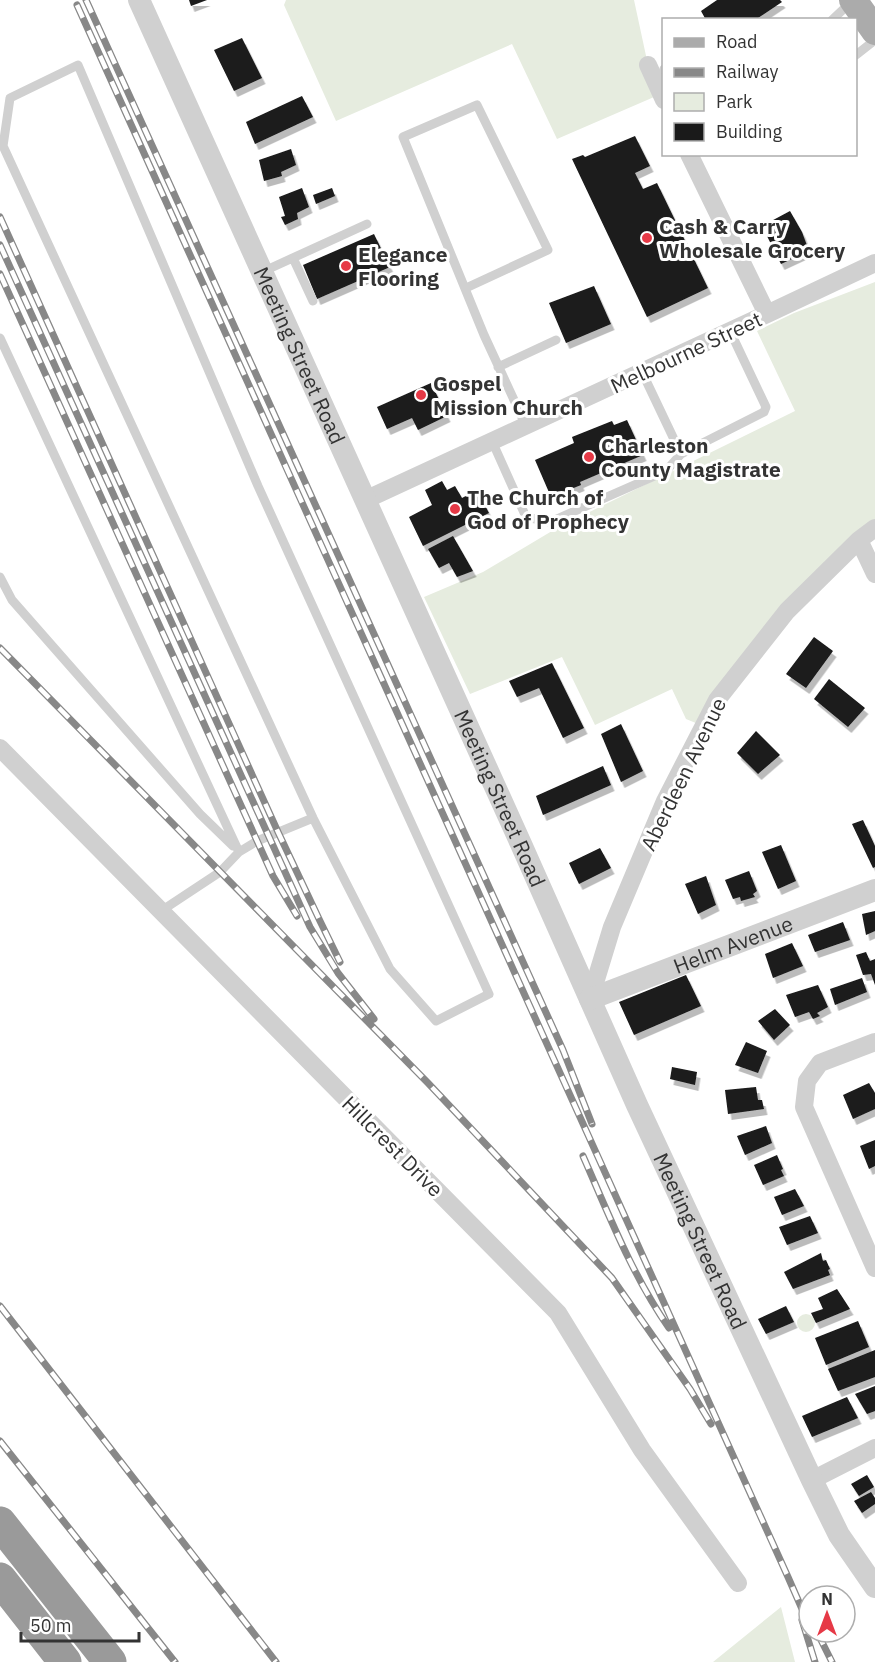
<svg xmlns="http://www.w3.org/2000/svg" width="875" height="1662" viewBox="0 0 875 1662" font-family="'IBM Plex Sans',sans-serif">
<style>
.green{fill:#e6ecdf}
.building{fill:#1a1a1a;filter:url(#shadow)}
.lines{fill:none;stroke-linecap:round;stroke-linejoin:round}
.service{stroke:#d0d0d0;stroke-width:9}
.minor{stroke:#d0d0d0;stroke-width:18}
.tertiary{stroke:#d0d0d0;stroke-width:22}
.primary{stroke:#ababab;stroke-width:28}
.motorway{stroke:#9a9a9a;stroke-width:33}
.rail-casing{stroke:#888;stroke-width:7}
.rail{stroke:#fff;stroke-width:4.5;stroke-dasharray:14;stroke-linecap:butt}
.poi-dot{fill:#e63946;stroke:#fff;stroke-width:2}
.labels{text-anchor:middle;dominant-baseline:central;stroke-width:6;stroke-linejoin:round;paint-order:stroke}
.poi-label{font-size:21px;font-weight:bold;fill:#333;stroke:#fff;text-anchor:start}
.street-label{font-size:21px;fill:#333;stroke:#fff}
</style>
<defs>
<filter id="shadow"><feDropShadow dx="3.5" dy="6" stdDeviation="0" flood-color="#0004"/></filter>
</defs>
<rect width="100%" height="100%" fill="#fff"/>
<path class="green" d="M286,0H634L648,65L661,94L557,139L512,44L336,121L284,5Z
M875,282V528L787,612L703,726L686,719L672,689L595,725L562,657L470,694L424,597L483,572L557,528L795,411L757,331L794,313Z
M797 1323a9 9 0 1 1 18 0a9 9 0 1 1-18 0Z
M781,1607L795,1662H713Z"/>
<path class="building" d="M189,0H207L191,6Z
M717,0H780L782,2L755,20H706L701,11Z
M242,38L262,78L234,91L214,50Z
M302,96L313,117L255,144L246,122Z
M635,136L650,166L635,173L643,189L657,183L708,288L647,317L572,159L583,155L585,157Z
M291,149L296,165L281,172L282,176L264,181L259,160Z
M302,188L309,207L297,213L298,219L285,225L281,217L285,216L279,197Z
M332,188L335,196L316,204L313,195Z
M790,211L802,232L809,251L781,264L762,226Z
M374,234L390,267L317,299L303,265Z
M594,286L611,324L566,343L549,303Z
M431,383L447,416L418,430L412,418L387,429L377,407Z
M627,420L643,455L580,482L581,485L551,497L535,460L574,443L572,437L612,421L614,425Z
M442,481L447,490L455,486L462,498L477,490L489,513L423,546L409,517L432,505L425,490Z
M453,536L473,571L457,577L449,563L439,568L428,549Z
M814,637L833,651L806,688L786,674Z
M552,663L584,728L563,738L539,688L517,697L509,681Z
M829,679L865,708L848,727L814,699Z
M621,724L643,771L621,782L601,734Z
M756,731L780,755L758,774L737,753Z
M603,766L611,785L543,815L536,796Z
M863,820L875,846V867L873,868L852,824Z
M781,845L796,881L778,889L762,852Z
M600,848L611,868L579,884L569,863Z
M749,871L757,891L753,894L755,897L741,901L740,897L733,899L725,880Z
M706,876L716,905L698,914L685,884Z
M875,911V931L866,935L862,914Z
M843,922L850,940L815,952L808,935Z
M792,943L803,966L773,978L765,954Z
M866,952L870,961L875,959V985L871,974L863,975L856,955Z
M686,975L701,1006L634,1035L619,1002Z
M862,978L867,992L835,1005L830,989Z
M818,985L828,1007L817,1013L820,1016L813,1019L809,1012L795,1017L786,995Z
M775,1009L790,1025L774,1040L758,1021Z
M746,1042L767,1051L758,1073L735,1065Z
M672,1067L697,1072L695,1085L670,1079Z
M869,1083L875,1093V1109L853,1119L843,1095Z
M756,1087L758,1100H762L764,1109L728,1114L725,1090Z
M766,1126L772,1143L745,1155L737,1136Z
M875,1140V1166L869,1169L860,1146Z
M777,1155L783,1169L781,1170L784,1176L763,1185L754,1165Z
M795,1189L804,1206L782,1215L774,1197Z
M810,1216L818,1233L787,1245L779,1227Z
M821,1253L823,1261L826,1260L830,1269L828,1270L830,1275L793,1289L784,1272Z
M837,1289L850,1309L816,1323L811,1313L823,1309L818,1298Z
M786,1306L794,1322L766,1334L758,1319Z
M858,1321L869,1347L826,1365L815,1338Z
M875,1350V1377L838,1391L828,1369Z
M875,1386V1411L867,1414L855,1394Z
M847,1397L858,1418L812,1437L802,1416Z
M867,1475L874,1487L859,1496L851,1484Z
M871,1492L875,1498V1504L862,1513L854,1501Z"/>
<g class="lines">
<path class="service" d="M832,20L850,3
M856,55L875,40
M78,65L258,486L489,994L436,1021L390,969L313,818L3,146L10,98Z
M662,88L664,69
M293,258L313,301
M262,272L367,224
M466,288L548,250L477,105L403,137L484,335L526,426
M0,338L239,852
M498,367L556,340
M642,372L681,454L764,412L766,407L730,331
M492,441L526,517L550,522L666,471L681,454
M0,577L12,600L200,814L233,846
M161,911L220,872L239,852L257,841L313,818"/>
<path class="minor" d="M648,65L664,100
M689,154L767,314
M365,500L767,314L875,263
M859,540L875,574
M0,748L558,1313L642,1450L738,1583
M590,999L612,927L665,801L717,700L787,611L859,540L875,528
M875,1042L820,1063L807,1081L804,1107L875,1268
M812,1480L875,1448"/>
<g class="tertiary">
<path id="s1" d="M139,0L521,844L637,1105L812,1480L839,1535L875,1587"/>
<path id="s2" d="M590,999L875,890"/>
</g>
<path class="primary" d="M853,0L875,31"/>
<path class="motorway" d="M0,1523L110,1662
M0,1579L65,1662"/>
<g class="rail-casing">
<path id="rail" d="M86,0L563,1050L592,1124
M77,5L788,1577L809,1625
M0,217L278,832L320,921L340,962
M0,245L310,927L338,973L374,1019
M0,274L273,876L297,916
M0,648L428,1083L612,1278L690,1389L711,1424
M583,1156C609,1215 632,1275 669,1328
M0,1306L276,1662
M0,1441L175,1662
M802,1620L815,1662
M817,1632L832,1662"/>
</g>
<use href="#rail" class="rail"/>
</g>
<g class="poi-dot">
<circle cx="647" cy="238" r="6"/>
<circle cx="346" cy="266" r="6"/>
<circle cx="421" cy="395" r="6"/>
<circle cx="589" cy="457" r="6"/>
<circle cx="455" cy="509" r="6"/>
</g>
<g class="labels">
<g class="poi-label">
<text x="659" y="226">Cash &amp; Carry<tspan x="659" dy="24">Wholesale Grocery</tspan></text>
<text x="358" y="254">Elegance<tspan x="358" dy="24">Flooring</tspan></text>
<text x="433" y="383">Gospel<tspan x="433" dy="24">Mission Church</tspan></text>
<text x="601" y="445">Charleston<tspan x="601" dy="24">County Magistrate</tspan></text>
<text x="467" y="497">The Church of<tspan x="467" dy="24">God of Prophecy</tspan></text>
</g>
<g class="street-label">
<text transform="translate(686 352) rotate(-25)">Melbourne Street</text>
<text stroke="none"><textPath href="#s1" startOffset="390">Meeting Street Road</textPath></text>
<text transform="translate(683 774) rotate(-64)">Aberdeen Avenue</text>
<text stroke="none"><textPath href="#s1" startOffset="876">Meeting Street Road</textPath></text>
<text stroke="none"><textPath href="#s2" startOffset="153">Helm Avenue</textPath></text>
<text transform="translate(393 1146) rotate(45)">Hillcrest Drive</text>
<text stroke="none"><textPath href="#s1" startOffset="1362">Meeting Street Road</textPath></text>
</g>
</g>
<rect x="662" y="18" width="195" height="138" fill="#ffffff" stroke="#adadad" stroke-width="1.5"/>
<rect x="674" y="38" width="30" height="9" fill="#ababab" stroke="#adadad" stroke-width="1.5"/>
<text x="716" y="48" font-size="18" fill="#333333">Road</text>
<rect x="674" y="68" width="30" height="9" fill="#888888" stroke="#adadad" stroke-width="1.5"/>
<text x="716" y="78" font-size="18" fill="#333333">Railway</text>
<rect x="674" y="93" width="30" height="18" fill="#e6ecdf" stroke="#adadad" stroke-width="1.5"/>
<text x="716" y="108" font-size="18" fill="#333333">Park</text>
<rect x="674" y="123" width="30" height="18" fill="#1a1a1a" stroke="#adadad" stroke-width="1.5"/>
<text x="716" y="138" font-size="18" fill="#333333">Building</text>
<g transform="translate(827 1614)"><circle r="28" fill="#ffffff" stroke="#adadad" stroke-width="1.5"/>
<path d="M0-4.5L10 22L0 15L-10 22Z" fill="#e63946"/>
<text y="-9" font-size="16" font-weight="bold" text-anchor="middle" fill="#333333">N</text>
</g>
<path d="M21 1632v9h118v-9" fill="none" stroke="#333333" stroke-width="3"/>
<text x="30" y="1632" font-size="18" fill="#333333" stroke="#ffffff" stroke-width="4.5" paint-order="stroke">50 m</text>
</svg>
